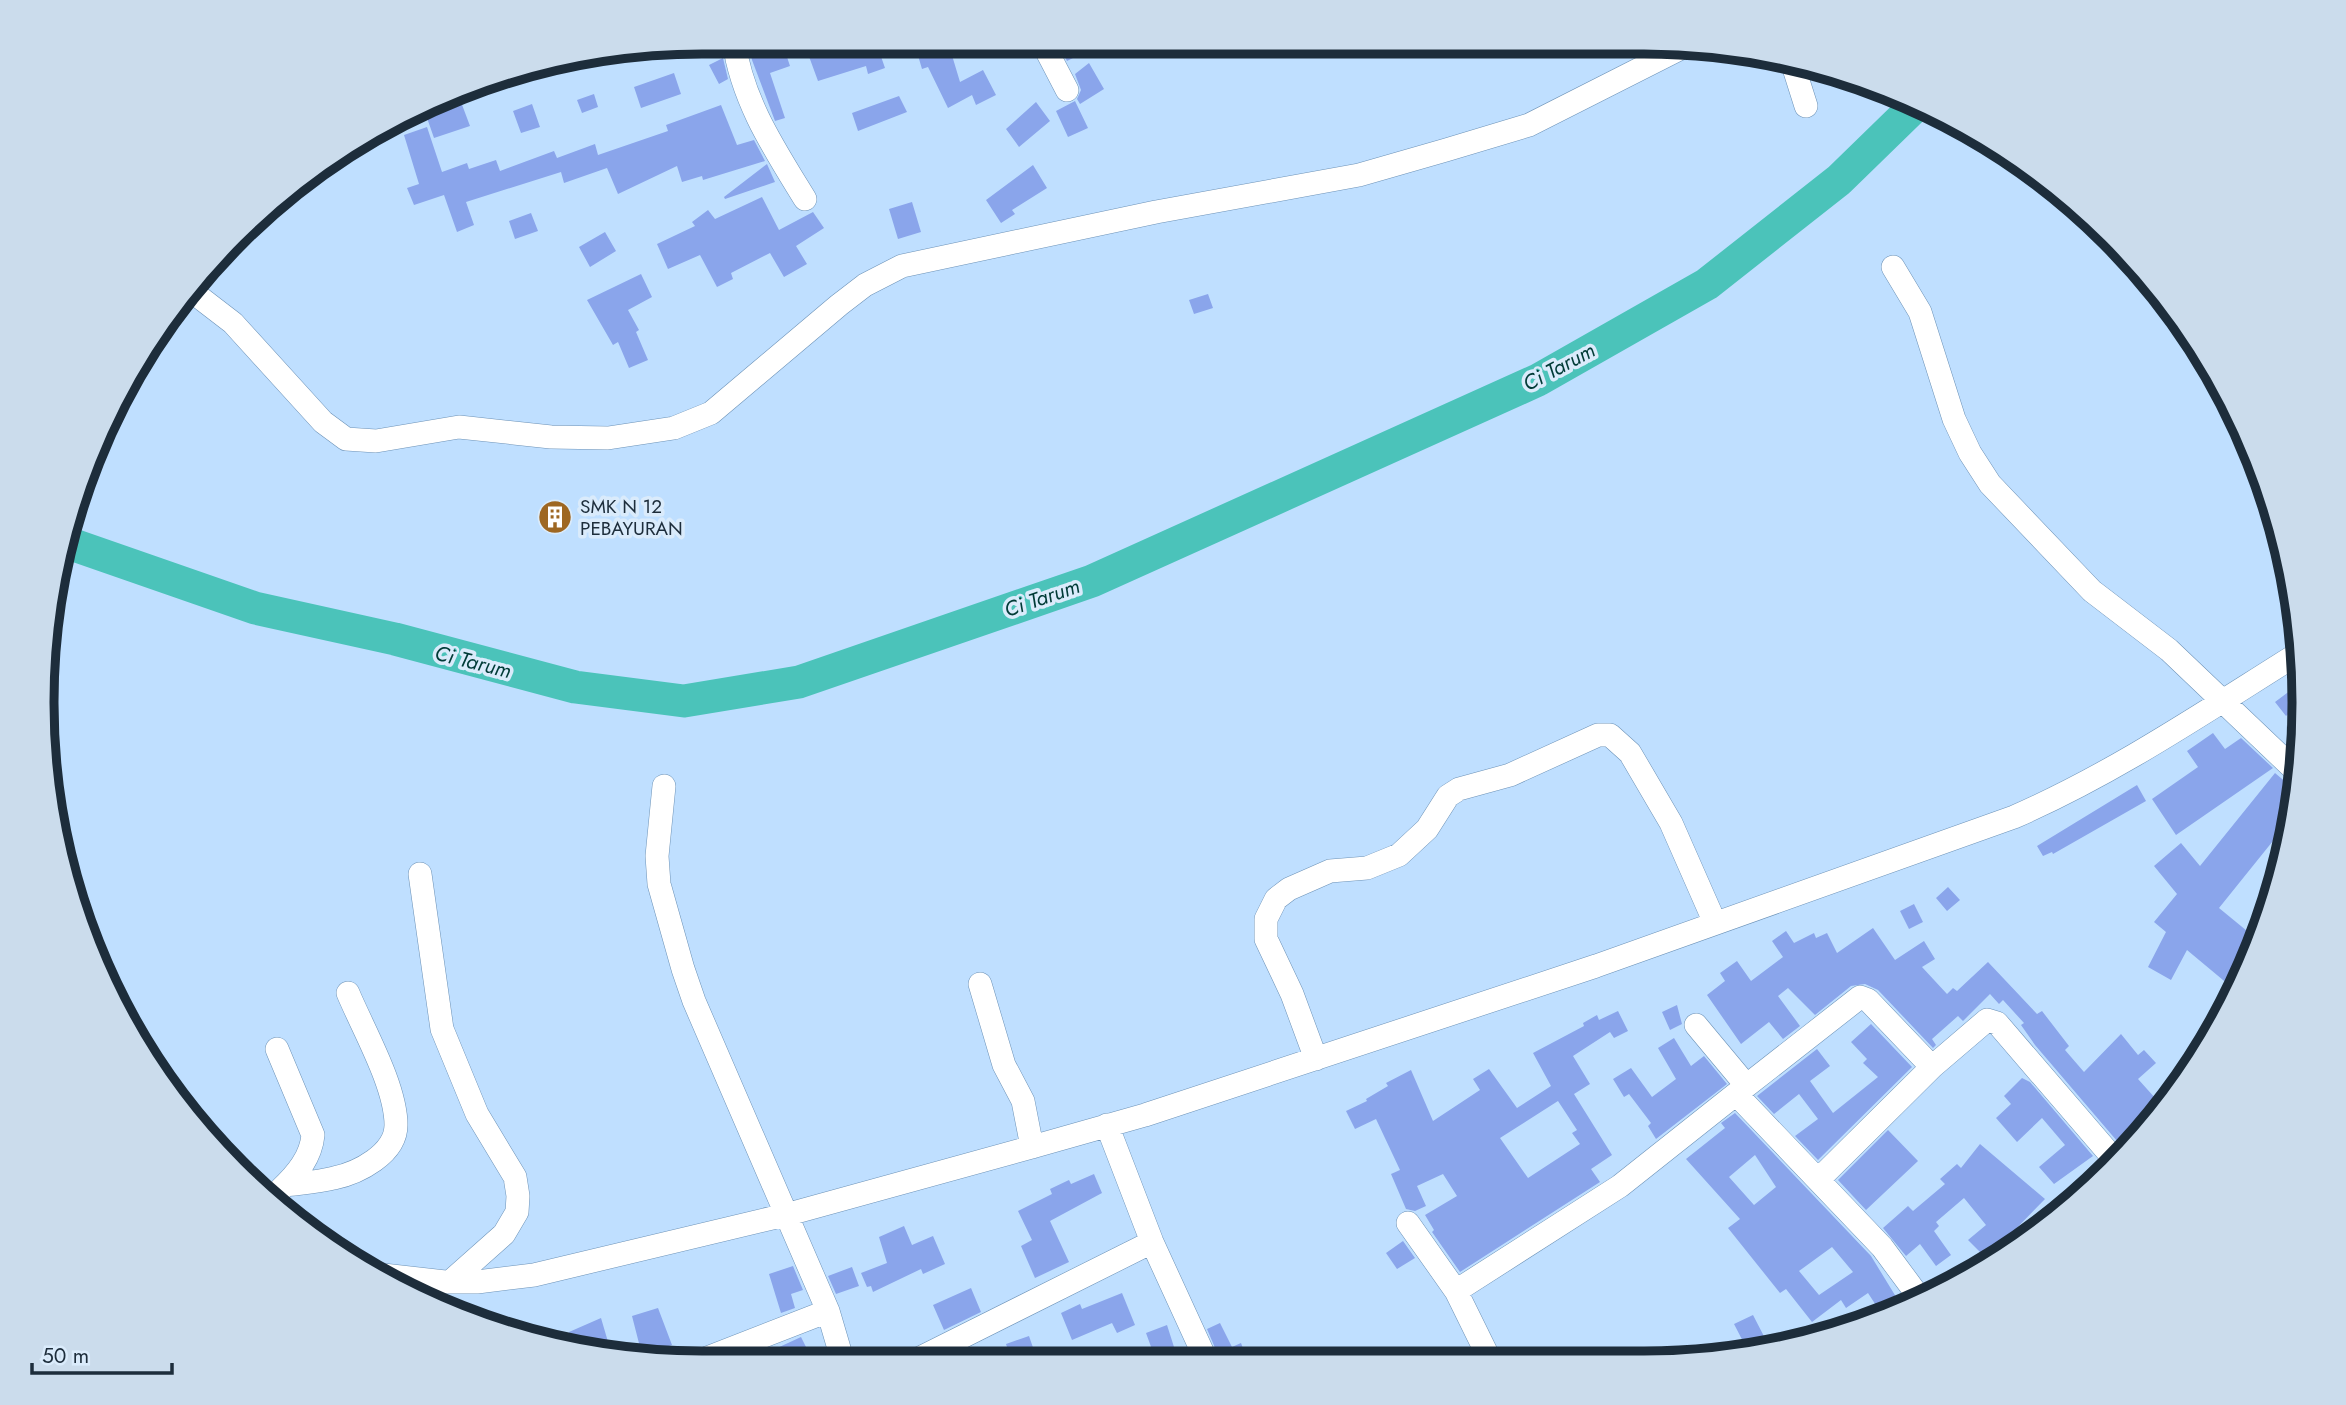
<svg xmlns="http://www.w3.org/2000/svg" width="2346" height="1405" viewBox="0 0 2346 1405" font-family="Jost,sans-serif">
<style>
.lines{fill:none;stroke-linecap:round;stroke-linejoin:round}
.river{stroke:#4bc3ba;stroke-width:33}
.building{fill:#8aa5eb;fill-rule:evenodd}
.minor-casing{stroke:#6c92b7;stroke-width:24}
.minor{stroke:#fff;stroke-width:23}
.labels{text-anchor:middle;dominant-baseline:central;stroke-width:7;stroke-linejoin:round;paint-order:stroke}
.poi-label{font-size:19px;fill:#1d2d3b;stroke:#daebfb;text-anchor:start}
.water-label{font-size:21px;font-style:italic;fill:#013b37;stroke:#daebfb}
.rim{fill:none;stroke:#1d2d3b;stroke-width:9}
</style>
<rect width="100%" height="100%" fill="#bfdfff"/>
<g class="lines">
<path class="river" d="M68,543L255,608L395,639L575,687L684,701L799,682L1092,581L1538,380L1707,284L1839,180L1915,106"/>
</g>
<path class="building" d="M760,42H782L790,66L770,73L785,118L775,121L752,60L750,51L761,47Z
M857,42H876L885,68L868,74L866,66L818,81L807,51L828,43L831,52Z
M914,42H948L960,82L983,70L996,95L976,105L972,95L948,108L928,67L922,69Z
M1058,43H1077L1083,53L1067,61Z
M723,58L728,79L719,84L709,65Z
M1089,63L1104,89L1080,104L1077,99L1081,90L1075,74Z
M674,73L681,94L641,108L634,87Z
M594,94L598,107L582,113L577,100Z
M899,96L907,112L858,131L852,113Z
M1075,101L1088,128L1068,137L1056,111Z
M461,102L470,126L434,138L426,115Z
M1036,102L1050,121L1019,147L1006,129Z
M532,104L540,127L521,133L513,111Z
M721,105L737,145L754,140L765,161L703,180L702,176L682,182L677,166L618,194L607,168L564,183L561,172L466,202L474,225L457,232L444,195L414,205L407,188L419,184L404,135L427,127L442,172L467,163L469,169L496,160L500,171L554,151L557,158L595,144L598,155L668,131L666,125Z
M767,164L775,182L725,199L724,197Z
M1033,165L1047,188L1012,210L1015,214L1001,223L986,200Z
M762,197L779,230L813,212L824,228L796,246L807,264L784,277L770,253L731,273L733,279L717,287L700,255L668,269L657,244L695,226L692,222L708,210L715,219Z
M912,202L921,232L898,239L889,209Z
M531,213L538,231L515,239L509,221Z
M605,232L616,251L590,267L579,247Z
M641,274L652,297L628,310L639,330L636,332L648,360L629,368L618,342L613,345L587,300Z
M1208,294L1213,308L1194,314L1189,300Z
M565,504L569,525L545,529L540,508Z
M2302,682L2304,701L2286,716L2275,702Z
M2213,733L2225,749L2241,738L2273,768L2176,835L2152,799L2198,767L2187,751Z
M2275,773L2295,790L2293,816L2219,908L2258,940L2235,990L2187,950L2171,980L2148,967L2166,932L2154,922L2177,894L2154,866L2181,843L2200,866Z
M2137,785L2146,801L2053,854L2052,852L2043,856L2037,846Z
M1948,887L1960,900L1947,911L1936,898Z
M1914,904L1923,922L1909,929L1900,911Z
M1873,928L1895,960L1924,941L1935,959L1922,967L1947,994L1953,988L1957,991L1988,962L2037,1014L2042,1011L2069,1046L2065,1050L2084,1072L2121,1034L2138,1055L2144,1050L2156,1063L2138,1079L2156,1099L2146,1107L2153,1115L2123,1148L2035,1045L2021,1025L2024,1023L2003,1000L1999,1004L1990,994L1963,1021L1958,1016L1932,1039L1936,1045L1933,1048L1878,990L1865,984L1851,986L1815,1015L1788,988L1778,996L1800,1026L1783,1039L1769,1022L1741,1044L1707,995L1725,981L1720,973L1737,961L1751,981L1783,957L1772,941L1786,931L1794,943L1814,933L1816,938L1827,933L1837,953Z
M1677,1005L1682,1024L1670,1030L1662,1012Z
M1618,1011L1628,1031L1614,1038L1610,1032L1573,1056L1590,1084L1574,1094L1612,1155L1591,1169L1600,1182L1460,1272L1432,1232L1434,1230L1425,1215L1457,1196L1443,1174L1417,1186L1426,1206L1415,1211L1406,1209L1391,1174L1400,1170L1376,1119L1355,1129L1346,1111L1367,1101L1366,1099L1388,1086L1386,1083L1411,1070L1433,1121L1480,1090L1473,1079L1489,1069L1517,1108L1551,1086L1533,1053L1584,1026L1583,1023L1597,1015L1599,1020ZM1558,1101L1577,1130L1572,1133L1580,1144L1528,1178L1500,1138Z
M1871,1024L1912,1067L1818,1160L1795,1136L1818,1119L1799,1094L1774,1114L1757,1096L1817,1049L1830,1066L1810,1081L1833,1113L1878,1077L1863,1063L1867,1059L1851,1042Z
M1674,1038L1691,1066L1704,1056L1727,1084L1656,1139L1648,1126L1651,1123L1629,1094L1624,1097L1613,1079L1631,1068L1652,1097L1676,1079L1658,1048Z
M2022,1078L2030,1082L2093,1156L2054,1184L2039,1167L2065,1145L2042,1118L2017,1142L1996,1118L2011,1104L2004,1096Z
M1735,1113L1871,1256L1901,1305L1881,1313L1868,1293L1846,1308L1841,1300L1812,1322L1786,1289L1780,1293L1728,1228L1740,1219L1686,1159L1725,1128L1721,1123ZM1755,1155L1776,1187L1754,1205L1729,1177ZM1832,1247L1853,1272L1819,1295L1799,1271Z
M1888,1130L1918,1161L1866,1210L1838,1180Z
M1980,1144L2045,1199L2005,1240L2011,1248L1990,1262L1968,1240L1986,1225L1964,1198L1936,1222L1939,1226L1934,1231L1951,1255L1936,1266L1920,1244L1906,1256L1883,1228L1908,1206L1913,1211L1945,1184L1940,1179L1957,1164L1961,1168Z
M1094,1174L1102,1193L1050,1221L1069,1262L1035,1278L1021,1246L1032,1240L1018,1211L1052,1194L1050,1189L1069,1180L1071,1184Z
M904,1226L912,1245L933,1236L945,1264L923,1274L921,1269L873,1292L871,1286L867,1287L861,1273L887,1263L879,1237Z
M1403,1241L1415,1258L1397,1269L1386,1253Z
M793,1266L803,1290L791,1294L795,1308L781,1313L769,1274Z
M852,1267L859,1286L836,1294L828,1276Z
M971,1288L981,1312L944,1330L933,1305Z
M1122,1293L1135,1325L1117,1333L1112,1323L1072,1340L1061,1313L1080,1304L1082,1309Z
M658,1308L672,1345L642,1355L632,1316Z
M1753,1315L1770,1348L1748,1351L1734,1324Z
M601,1318L611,1352L575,1345L569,1332Z
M1220,1323L1232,1347L1241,1343L1248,1362H1221L1207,1329Z
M1167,1325L1174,1347L1154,1355L1146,1333Z
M1029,1336L1038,1362H1012L1006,1344Z
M801,1337L810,1355L798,1362H747Z"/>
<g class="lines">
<g class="minor-casing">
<path id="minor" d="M734,42C742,101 775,150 805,199
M1042,42L1067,90
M1793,65L1806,106
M1893,267L1920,312L1954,419L1970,453L1990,484L2092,591L2169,650L2297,772
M194,293L233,323L323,422L346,439L376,441L459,427L551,437L608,438L674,428L711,413L839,305L865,285L902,266L1156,212L1359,175L1446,150L1529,125L1689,44
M664,786L657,856L659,884L683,969L694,1001L828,1311L843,1362
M420,874L442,1029L477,1114L515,1177L518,1196L517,1212L504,1234L450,1282
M980,984L1004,1065L1023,1101L1032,1147
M1696,1025L1746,1085
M277,1049L313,1135C311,1157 297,1174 281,1189
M1316,1059L1292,994L1266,939V919L1276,899L1289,889L1330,871L1367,868L1399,855L1427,829L1448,796L1459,789L1510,775L1598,735H1610L1630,753L1671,823L1715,923
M1736,1094L1860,997L1868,1000L1932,1067
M1107,1125L1152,1242L1207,1362
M1818,1180L1932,1067L1987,1020L1997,1023L2114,1159
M286,1185C302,1183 319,1182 334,1178C358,1173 396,1154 396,1125C396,1086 363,1029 348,993
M1408,1223L1456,1291
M383,1275L445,1282H477L534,1275L789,1214L1032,1147L1145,1115L1596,966L2014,817C2115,773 2206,711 2299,653
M697,1362L828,1311
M912,1362L1152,1242
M1491,1362L1456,1291L1620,1186L1736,1094L1882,1247L1919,1297"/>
</g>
<use href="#minor" class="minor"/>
</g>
<defs>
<g id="building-disc" transform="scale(1.75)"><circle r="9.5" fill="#9e6722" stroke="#daebfb"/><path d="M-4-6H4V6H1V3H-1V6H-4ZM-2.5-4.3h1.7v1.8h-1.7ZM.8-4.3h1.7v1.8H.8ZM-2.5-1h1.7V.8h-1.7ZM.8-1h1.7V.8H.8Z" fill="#fff"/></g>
</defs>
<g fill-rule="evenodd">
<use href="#building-disc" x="555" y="517"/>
</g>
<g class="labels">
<g class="poi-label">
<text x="580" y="506">SMK N 12<tspan x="580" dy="22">PEBAYURAN</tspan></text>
</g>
<g class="water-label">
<text transform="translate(1559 367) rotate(-28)">Ci Tarum</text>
<text transform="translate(1042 598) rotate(-19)">Ci Tarum</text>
<text transform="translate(473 662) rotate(14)">Ci Tarum</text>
</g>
</g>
<path d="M0 0H2346V1405H0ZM702 54H1644A648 648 0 0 1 2292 702V703A648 648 0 0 1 1644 1351H702A648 648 0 0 1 54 703V702A648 648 0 0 1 702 54Z" fill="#cbdcec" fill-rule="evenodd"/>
<path class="rim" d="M702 54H1644A648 648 0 0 1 2292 702V703A648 648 0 0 1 1644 1351H702A648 648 0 0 1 54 703V702A648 648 0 0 1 702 54Z"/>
<path d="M32 1363v10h140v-10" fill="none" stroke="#1d2d3b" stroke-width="3.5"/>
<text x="42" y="1363" font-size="21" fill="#1d2d3b" stroke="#daebfb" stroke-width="5" paint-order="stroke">50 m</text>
</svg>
